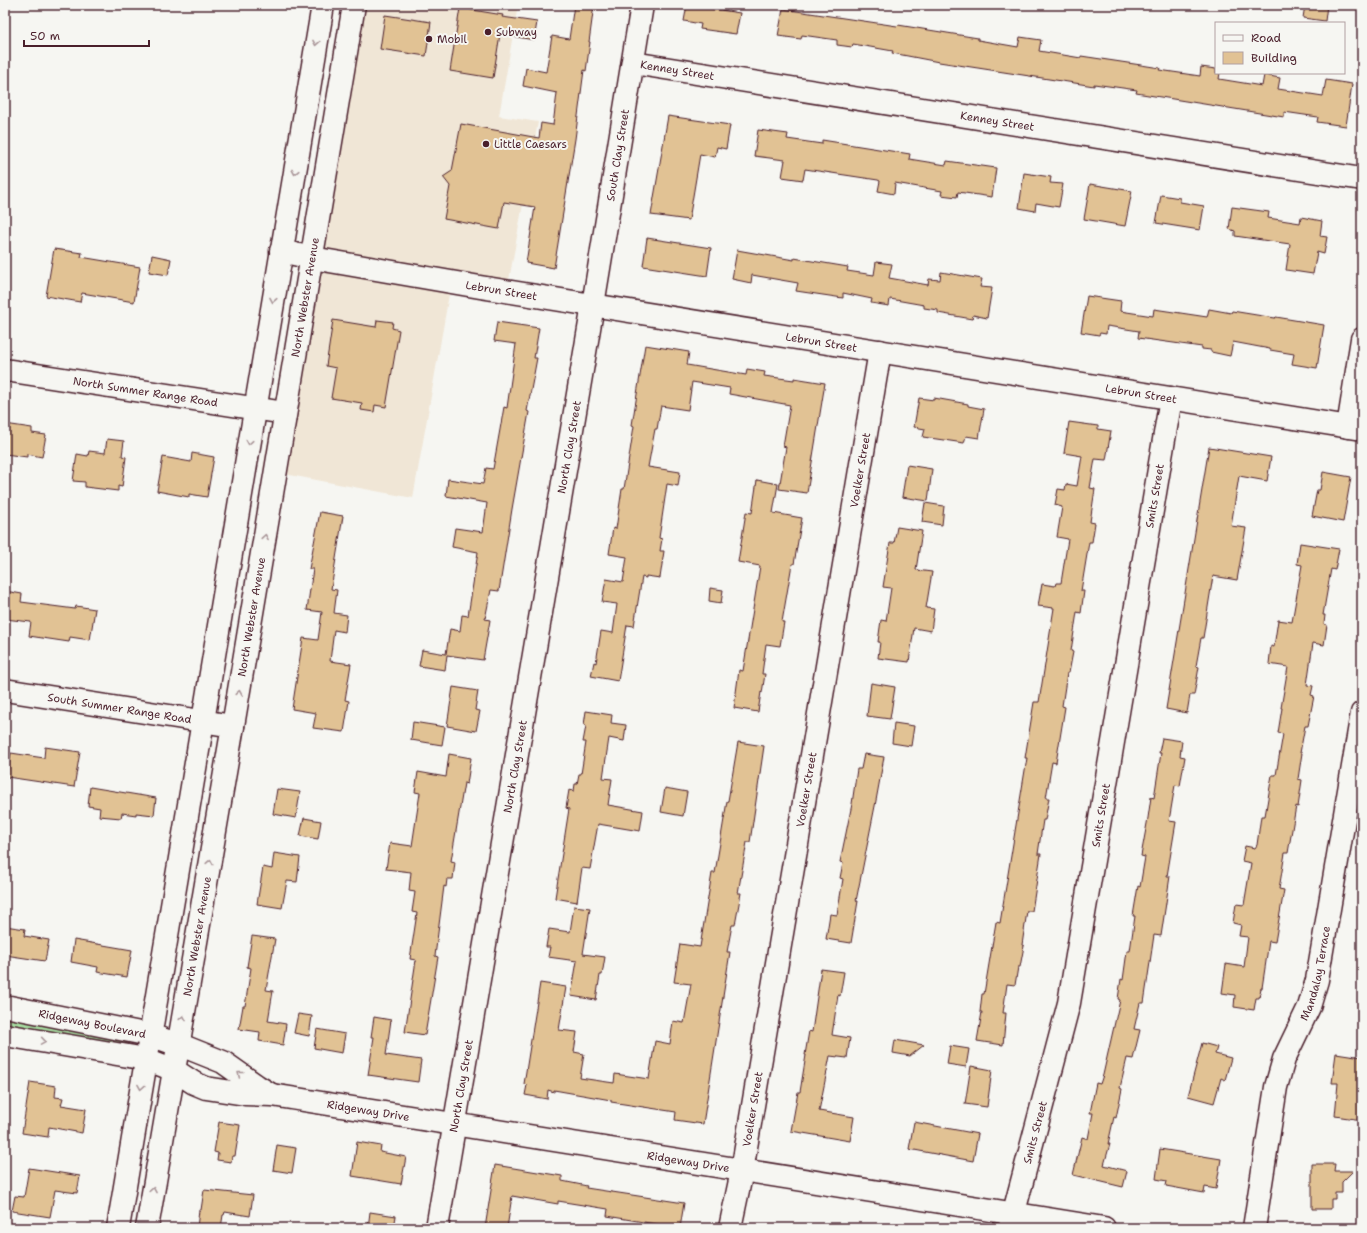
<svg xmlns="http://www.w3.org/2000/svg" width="1367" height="1233" viewBox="0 0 1367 1233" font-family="'Shantell Sans',sans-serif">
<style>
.built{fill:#f0e6d6}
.green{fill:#a9e0a4;stroke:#7a8068}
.building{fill:#e1c294;stroke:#4a1f2b}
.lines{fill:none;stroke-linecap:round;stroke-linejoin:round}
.minor-casing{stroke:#4a1f2b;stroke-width:25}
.major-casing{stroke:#4a1f2b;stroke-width:25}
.minor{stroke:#f6f6f2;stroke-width:22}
.major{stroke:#f6f6f2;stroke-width:22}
.oneway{stroke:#a99598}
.poi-dot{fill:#4a1f2b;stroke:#f6f6f2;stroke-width:1.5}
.labels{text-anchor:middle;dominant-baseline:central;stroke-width:4;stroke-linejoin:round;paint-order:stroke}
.poi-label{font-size:11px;fill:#4a1f2b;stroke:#f6f6f2;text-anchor:start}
.street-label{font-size:11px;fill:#4a1f2b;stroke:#f6f6f2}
</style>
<rect width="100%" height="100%" fill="#f6f6f2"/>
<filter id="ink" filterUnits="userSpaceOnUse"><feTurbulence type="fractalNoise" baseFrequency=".025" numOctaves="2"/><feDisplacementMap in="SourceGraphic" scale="8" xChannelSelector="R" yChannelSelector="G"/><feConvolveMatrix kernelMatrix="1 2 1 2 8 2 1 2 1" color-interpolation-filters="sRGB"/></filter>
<g filter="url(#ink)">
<path class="built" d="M342,5H518L499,116L538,122L507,291L451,283L413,498L263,470Z"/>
<path class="green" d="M5,1014L130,1042L128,1044L124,1045L5,1026Z"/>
<path class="building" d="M574,5H594L589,42H590L586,71L584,70L575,139L554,268L526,263L535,207L504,202L499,229L444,219L450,186L443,177L452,171L461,124L539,138L541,123L553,125L557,93L523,86L526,68L546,72L552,36L569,39Z
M687,5L740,13L736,34L700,29L701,24L684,21Z
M1305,5H1327L1325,21L1303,18Z
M460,8L503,15L502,17L537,22L534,40L500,34L493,78L450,71Z
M783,9L897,26L898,25L978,38V40L1018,47L1020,37L1041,40L1039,51L1081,58V56L1141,65L1160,68L1159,70L1200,76L1201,67L1216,69V73H1220L1219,79L1262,86L1264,75L1280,78L1278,89L1323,96L1326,80L1352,84L1346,126L1317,122L1318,117L1284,112V117L1136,93L1137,90L1094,84V86L939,62L892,53L893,51L853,44L852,47L837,45V40L802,35L801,39L778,36Z
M385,15L431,22L426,56L380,49Z
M668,116L730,125L726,149L717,147L715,157L700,154L689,220L651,215Z
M758,130L788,134L787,139L822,144V140L910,154L909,159L946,165L947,161L996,168L992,197L958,192L957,197L941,195L942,191L895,183L894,194L878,191L880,181L878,180L805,169L803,180L782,177L785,160L754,156Z
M1024,173L1051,177L1050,183L1063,184L1059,207L1036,203L1035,211L1019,208Z
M1090,184L1132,191L1125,226L1084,219Z
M1161,195L1180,198V202L1204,206L1200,230L1156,223Z
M1232,207L1269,212L1268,218L1300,223L1301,217L1322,221L1320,236L1327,237L1324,254L1317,252L1313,274L1286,270L1290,244L1235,236V231L1229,229Z
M647,238L711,248L707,276L643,266Z
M54,249L82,253L81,257L140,267L134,302L82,293L80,302L46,296Z
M737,250L794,260V258L848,267L847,271L874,275L876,262L892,264L889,278L928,285L929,279L940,280L941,272L982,279L980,287L992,288L987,318L973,315L972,319L938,313V310L924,308V305L890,299L889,306L871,303L872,299L843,293V298L796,291L798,283L752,275L751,283L732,279Z
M152,255L171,259L168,275L149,272Z
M1087,296L1121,301L1120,311L1153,316L1154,309L1207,317L1209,309L1231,313L1232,311L1275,318L1276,317L1324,325L1317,368L1292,364L1294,354L1270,350V349L1233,342L1230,356L1211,352V350L1202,349V347L1138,338L1139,331L1107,326L1106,334L1100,333L1099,335L1081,332Z
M333,320L376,327L377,320L393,322L392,328L399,330L386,407L375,405L374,412L361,410L362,403L331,398L336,368L326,366Z
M497,322L539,328L534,358H537L527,411L529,412L512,509L499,591L491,590L485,619L490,620L483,660L447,655L445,670L419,666L422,650L446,654L450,629L460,631L462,615L468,616L478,552L452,547L455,528L483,532L487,503L446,496L448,479L483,484L486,468L493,469L504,407L507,408L516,344L494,341Z
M645,345L689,352L687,365L746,375L747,369L765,372L764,376L794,380V378L825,383L807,493L779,489L786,447L783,446L790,405L729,394L730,388L692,382L688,410L661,406L657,429H655L648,467L680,472L678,486L667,484L659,538L662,539L660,551H664L660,578L646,576V578L642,577L634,626L627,625L618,681L591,676L594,662L596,663L601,631L613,633L617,604L602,602L606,579L623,582L627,557L609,554L613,528L616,529L622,489H624L634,426L632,425Z
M919,398L934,400V398L968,404V406L984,409L979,438L966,436L964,443L923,437L925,429L914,427Z
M1069,422L1098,426V429L1111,431L1106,460L1095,459L1090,488L1095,489L1090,522L1095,523L1092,542H1089L1081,591H1084L1081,613L1077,612L1071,651L1073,652L1069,673H1067L1062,706L1065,707L1056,763L1052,762L1046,798H1049L1045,820H1043L1038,854H1041L1032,911H1027L1022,945L1024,946L1020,967H1018L1015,985L1007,984L1003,1013H1006L1003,1045L977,1041L982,1012H980L982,994H984L996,922L1000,923L1027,758H1025L1034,702H1039L1054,608L1038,606L1042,584L1055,586L1056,583H1061L1068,539L1057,537L1062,507L1055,505L1058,489L1065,490L1066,484L1077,486L1082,456L1064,453Z
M5,424L32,428V433L46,435L42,457L27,454V457L5,454Z
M107,439L124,441L122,456L126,457L122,487L118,486V491L85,487V482L73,481L77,454L88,456L89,451L105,453Z
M1209,447L1271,457L1267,481L1239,476L1231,526L1246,528L1237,580L1213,576L1203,638H1201L1196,666L1199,667L1194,695H1190L1187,713L1166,709Z
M192,453L214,457L207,497L189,494V497L157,491L163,457L191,462Z
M907,465L932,469L928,501L902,497Z
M1323,472L1351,477L1343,522L1312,516L1317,490H1320Z
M757,480L778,484L773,513L802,518L794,564H792L782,622H784L780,646L766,644L762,674H765L762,693L761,692L758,712L734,708L739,670L743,671L760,566L738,562L746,512L752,513Z
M925,503L944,506L942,525L922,522Z
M320,512L343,516L331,589L337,590L334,613L347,615L345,632L334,630L330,661L351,664L345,700L349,701L344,732L313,728L316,713L292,709L303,638L318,640L322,612L307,610L313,569H309Z
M897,527L922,531L916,570L932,572L926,608L934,609L931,631L914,628L909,662L878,658L880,642H878L881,620L886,621L891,588L883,587L890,543H894Z
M1300,543L1339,549L1335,570L1331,569L1323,615H1325L1324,624L1327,625L1324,645L1313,643L1307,685L1313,686L1311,695L1314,696L1308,726H1305L1300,753H1302L1298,779L1302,780L1298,807L1296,806L1288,853H1285L1279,889L1284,890L1275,942L1269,941L1262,988H1261L1259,998H1256L1254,1010L1234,1007L1235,995L1222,993L1226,964L1244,967L1248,937L1239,936L1241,925L1233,923L1236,904L1244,905L1251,863L1242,861L1245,846L1255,848L1257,845L1261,816H1265L1272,775H1276L1283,734L1278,733L1282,708H1281L1288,667L1269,664L1271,646L1274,647L1278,620L1292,622L1302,565L1297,564Z
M710,588L723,590L721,603L709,601Z
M5,591L22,594L21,602L75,609L76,606L95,609L90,640L70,637L69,642L29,636L31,622L5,619Z
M871,683L895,687L890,719L867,716Z
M453,687L478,691L475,710L480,711L476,731L447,726Z
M586,711L612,715L611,723L626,725L624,741L609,738L603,778L612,779L608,805L643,811L640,831L598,824L590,869L582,868L577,902L555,898L569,809L566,808L569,790L574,791L575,784H577L579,774H581L586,742H583L586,726L584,725Z
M413,722L445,727L442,745L411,740Z
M894,723L914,726L911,746L892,743Z
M1162,738L1182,741L1180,756L1185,757L1180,786L1175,785L1169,821L1176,822L1167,876H1170L1161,936L1154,935L1144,1003H1140L1134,1029L1140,1030L1133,1059L1127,1058L1120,1088L1122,1089L1116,1118L1114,1117L1108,1144H1110L1104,1165L1127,1171L1123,1187L1073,1175L1082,1137L1088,1139L1093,1113H1090L1096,1083L1100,1084L1103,1075L1120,1000L1118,999L1121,979L1123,980L1127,951H1130L1135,916H1133L1138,886L1140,887L1145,857L1141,856L1148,818L1151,797L1154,798L1161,753H1159Z
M738,742L764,746L750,842H747L738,893H741L735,925H732L727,952H730L703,1124L675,1120L676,1112L611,1102V1100L554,1090V1092L548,1090L547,1099L525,1095L527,1085L524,1084L540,983L566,987L559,1030L577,1032L574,1052L584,1054L580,1078L614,1083L615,1074L649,1079L655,1041L670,1044L673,1021L684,1023L691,984L674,982L680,944L700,947L712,873H715L727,801H728Z
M45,747L80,752L74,787L7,777L11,753L44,758Z
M449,754L471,758L467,784L464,783L451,861L455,862L453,879H447L446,887L444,886L435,956L438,957L425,1035L405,1032L416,960L410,959L417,913L412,912L415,892L409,891L411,872L386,869L390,843L412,846L420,793L415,792L418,772L446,777Z
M864,754L884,757L875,806L856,901H858L851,943L826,939L830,914L837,915L843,879L840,878L843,863L840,862L852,804L857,769H861Z
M90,787L156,798L154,815L136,813V815L122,813L121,818L99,816L100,808L88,806Z
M665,788L687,792L683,816L661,812Z
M277,789L300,792L296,818L273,814Z
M304,818L321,821L318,839L300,836Z
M274,853L300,857L297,882L287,881L282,908L257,904L263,867L272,869Z
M574,906L590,908L583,954L605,957L602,975H600L596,1000L571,996L577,961L548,957L550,947H546L549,929L570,932Z
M5,926L25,929L24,936L49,940L45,961L5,955Z
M252,936L275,939L266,990L273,991L268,1021L286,1024L283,1045L259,1041L260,1032L239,1029L243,1006H245L251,968L247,967Z
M74,940L132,950L127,977L97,972L98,967L71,962Z
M821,969L844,972L840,996L838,995L832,1035L850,1038L847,1058L830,1056L819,1111L854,1117L850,1141L791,1131L798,1092H800L806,1055H805L809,1031L812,1032Z
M298,1014L312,1016L309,1036L294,1033Z
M374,1017L391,1020L386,1055L421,1060L418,1082L368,1075L374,1037H371Z
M317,1029L345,1034L342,1053L314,1048Z
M895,1040L924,1045L910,1056L893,1053Z
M1202,1043L1217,1047L1215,1054L1231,1058L1225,1080L1221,1078L1214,1103L1188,1096Z
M950,1046L969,1049L966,1067L947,1064Z
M1336,1053L1362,1057V1120L1335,1116L1338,1083H1332Z
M971,1066L992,1070L987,1107L965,1104Z
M30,1082L56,1086L55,1097L63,1098L61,1105L86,1109L82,1133L49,1127L48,1137L22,1133Z
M219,1122L240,1125L235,1156H232L231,1162L217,1160L218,1153L214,1152Z
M914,1122L978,1134L973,1161L909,1149Z
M357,1142L381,1146L380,1152L406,1157L401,1184L352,1176Z
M277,1145L296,1148L292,1173L273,1170Z
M1160,1149L1221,1159L1216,1189L1205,1187L1204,1193L1166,1186L1167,1181L1156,1179Z
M1312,1164H1335L1334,1171H1353L1342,1182V1193H1335V1199H1331V1209H1312Z
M495,1165L562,1176V1181L587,1186L586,1188L684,1203L680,1228L607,1216L608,1209L558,1201V1204L512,1196L507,1228H485Z
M29,1168L80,1176L77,1193L55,1190L50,1217L12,1211L15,1196L24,1197Z
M204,1190L253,1195L250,1216L225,1212L224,1215H223L221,1228H197L199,1210H201Z
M370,1212L396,1216L394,1228H368Z"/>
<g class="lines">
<g class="minor-casing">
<g id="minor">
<path id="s1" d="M633,63L1362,179"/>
<path id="s2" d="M281,251L312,258L480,287L1362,429"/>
<path id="s3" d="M5,370L285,413"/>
<path d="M1348,427L1362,339"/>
<path id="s4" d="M5,690L233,726"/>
<path id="s5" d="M5,1006L150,1035L188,1048L223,1062L257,1086L270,1094"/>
<path id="s6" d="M5,1035L146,1059L174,1070L194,1083L206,1088L245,1094L272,1095L1104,1228"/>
<path id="s7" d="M1010,1227L1069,1003L1171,398"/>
<path id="s8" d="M437,1228L593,305L642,5"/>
<path id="s9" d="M730,1228L742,1171L880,351"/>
<path id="s10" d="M1254,1228L1276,1087L1284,1059L1309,1007L1317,980L1362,713"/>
</g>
</g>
<g class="major-casing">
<g id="major">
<path d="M118,1228L323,5"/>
<path id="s11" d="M147,1228L233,726L354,5"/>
</g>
</g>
<use href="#minor" class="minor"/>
<use href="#major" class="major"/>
</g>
<defs><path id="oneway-chevron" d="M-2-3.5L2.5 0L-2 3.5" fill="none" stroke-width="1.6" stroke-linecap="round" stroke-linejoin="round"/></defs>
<g class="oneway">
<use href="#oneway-chevron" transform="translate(316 43) rotate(100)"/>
<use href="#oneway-chevron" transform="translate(295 172) rotate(100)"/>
<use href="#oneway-chevron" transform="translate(273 300) rotate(100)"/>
<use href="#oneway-chevron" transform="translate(249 442) rotate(99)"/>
<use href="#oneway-chevron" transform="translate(265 537) rotate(-81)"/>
<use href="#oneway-chevron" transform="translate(239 693) rotate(-81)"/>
<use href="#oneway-chevron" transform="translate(210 862) rotate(-80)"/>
<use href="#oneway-chevron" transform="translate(183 1018) rotate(-80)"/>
<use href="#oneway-chevron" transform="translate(43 1041) rotate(9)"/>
<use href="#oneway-chevron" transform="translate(240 1074) rotate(-142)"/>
<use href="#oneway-chevron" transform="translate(141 1087) rotate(99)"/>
<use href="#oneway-chevron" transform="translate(153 1190) rotate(-80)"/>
</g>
</g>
<g class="poi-dot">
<circle cx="488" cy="32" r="4"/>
<circle cx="429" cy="39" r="4"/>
<circle cx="486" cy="144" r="4"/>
</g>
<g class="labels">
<g class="poi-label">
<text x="496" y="32">Subway</text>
<text x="437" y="39">Mobil</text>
<text x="494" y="144">Little Caesars</text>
</g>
<g class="street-label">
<text stroke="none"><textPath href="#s1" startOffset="45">Kenney Street</textPath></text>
<text stroke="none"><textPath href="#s1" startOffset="369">Kenney Street</textPath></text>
<text stroke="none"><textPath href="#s8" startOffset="1088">South Clay Street</textPath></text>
<text stroke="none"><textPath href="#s2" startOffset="224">Lebrun Street</textPath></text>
<text stroke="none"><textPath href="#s11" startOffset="944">North Webster Avenue</textPath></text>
<text stroke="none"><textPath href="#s2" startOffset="548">Lebrun Street</textPath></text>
<text stroke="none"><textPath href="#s3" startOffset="142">North Summer Range Road</textPath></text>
<text stroke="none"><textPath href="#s2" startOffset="872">Lebrun Street</textPath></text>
<text stroke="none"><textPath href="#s8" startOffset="792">North Clay Street</textPath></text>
<text stroke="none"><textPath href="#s9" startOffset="769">Voelker Street</textPath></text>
<text stroke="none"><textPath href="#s7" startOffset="746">Smits Street</textPath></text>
<text stroke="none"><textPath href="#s11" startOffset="620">North Webster Avenue</textPath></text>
<text stroke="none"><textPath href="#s4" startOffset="116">South Summer Range Road</textPath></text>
<text stroke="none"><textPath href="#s8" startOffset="468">North Clay Street</textPath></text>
<text stroke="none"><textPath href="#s9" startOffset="445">Voelker Street</textPath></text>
<text stroke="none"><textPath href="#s7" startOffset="422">Smits Street</textPath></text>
<text stroke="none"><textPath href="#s11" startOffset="296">North Webster Avenue</textPath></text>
<text stroke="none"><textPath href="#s10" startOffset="264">Mandalay Terrace</textPath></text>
<text stroke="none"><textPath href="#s5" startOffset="89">Ridgeway Boulevard</textPath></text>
<text stroke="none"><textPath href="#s8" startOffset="144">North Clay Street</textPath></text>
<text stroke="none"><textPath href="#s9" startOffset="121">Voelker Street</textPath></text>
<text stroke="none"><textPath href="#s6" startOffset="374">Ridgeway Drive</textPath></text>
<text stroke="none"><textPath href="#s7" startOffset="98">Smits Street</textPath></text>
<text stroke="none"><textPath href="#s6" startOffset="698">Ridgeway Drive</textPath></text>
</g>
</g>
<rect width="1367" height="1233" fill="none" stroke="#f6f6f2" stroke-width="20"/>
<rect x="10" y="10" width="1347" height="1213" fill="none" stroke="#4a1f2b" stroke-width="1.5" filter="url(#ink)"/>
<rect x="1215" y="22" width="130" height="52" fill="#f6f6f2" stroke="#b1a0a2"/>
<rect x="1223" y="35" width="20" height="6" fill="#f6f6f2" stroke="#b1a0a2"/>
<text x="1251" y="42" font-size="12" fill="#4a1f2b">Road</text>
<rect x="1223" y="52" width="20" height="12" fill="#e1c294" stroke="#b1a0a2"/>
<text x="1251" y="62" font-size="12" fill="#4a1f2b">Building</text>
<path d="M24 40v6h125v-6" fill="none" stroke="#4a1f2b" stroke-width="2"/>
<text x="30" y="40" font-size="12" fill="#4a1f2b" stroke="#f6f6f2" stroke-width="3" paint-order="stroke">50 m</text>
</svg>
